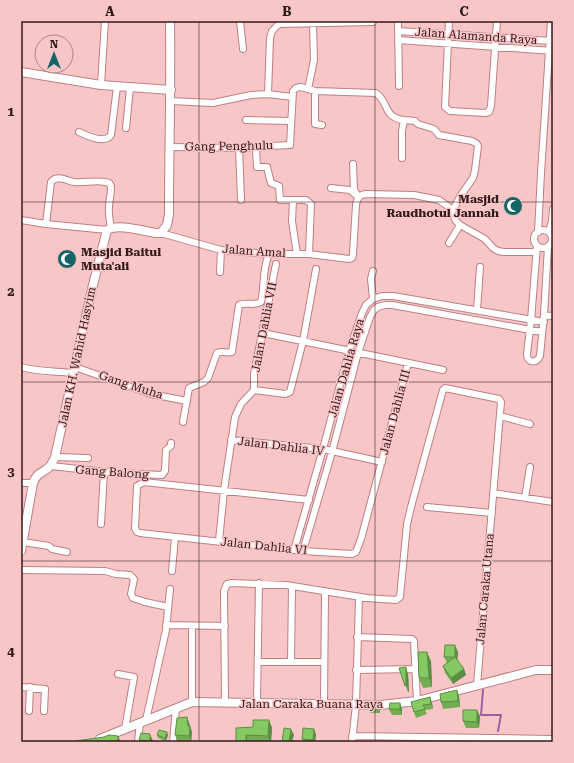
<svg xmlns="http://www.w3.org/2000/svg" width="574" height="763" viewBox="0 0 574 763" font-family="'Roboto Serif',serif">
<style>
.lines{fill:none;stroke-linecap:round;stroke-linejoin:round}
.stream{stroke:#9961a5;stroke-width:2}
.minor-casing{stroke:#bb8083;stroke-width:8}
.tertiary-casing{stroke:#bb8083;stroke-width:10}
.minor{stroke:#fff;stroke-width:6}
.tertiary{stroke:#fff;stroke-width:8}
.wall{fill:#72ad53}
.shaded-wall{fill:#5c8d44}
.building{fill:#84c961;stroke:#5c8d44}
.grid{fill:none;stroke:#321b1c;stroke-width:1;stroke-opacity:0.55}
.labels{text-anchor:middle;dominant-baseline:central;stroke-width:3;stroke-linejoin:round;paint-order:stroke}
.street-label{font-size:12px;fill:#321b1c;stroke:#f9c6c8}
.poi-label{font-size:12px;font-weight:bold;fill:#321b1c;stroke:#f9c6c8;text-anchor:end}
.neatline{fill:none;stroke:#321b1c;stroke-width:1.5}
.grid-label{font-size:13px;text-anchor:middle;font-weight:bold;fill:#321b1c}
</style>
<rect width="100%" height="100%" fill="#f9c6c8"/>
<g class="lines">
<path class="stream" d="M483,690L481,715H501L498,731"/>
<g class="minor-casing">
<path id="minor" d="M240,21L243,49
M398,21L399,86
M449,21L445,107L450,111L485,113L489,112L491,106L497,21
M398,31L552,41
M398,40L553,51
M101,85L105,21
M308,89L314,60L313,23
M315,91V124L322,125
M268,94L270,38L272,31L279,24L373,22
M170,101L213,103L251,95L268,94L292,97
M246,120L291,121
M404,120L415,121L418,124L434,129L439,135L472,141L477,144L478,146L475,170L473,178L461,195L452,212
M126,128L130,88
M79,132C87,136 105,144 111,135L117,87
M169,147L239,148L290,145L293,91L296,88L301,87L315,91L376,93C389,102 383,118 404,120L402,131V158
M239,148L241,200
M256,148L257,167H267L271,183L279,186L280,200H293L292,221L297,254
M353,164L354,190L359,197
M331,188L350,190L356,195
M293,200H306L311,204L309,254
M21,220L46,224L107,230
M46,224L51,182C57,174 67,181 74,182C85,183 96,180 105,182C109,182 111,184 111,188C111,194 109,201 109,207C108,214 110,221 111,228
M534 239a9 9 0 1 1 18 0a9 9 0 1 1-18 0Z
M538,232L541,173L551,21
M549,232L552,221L553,209
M161,233L221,250L269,254H309L349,259L352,258L353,254L356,205C357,198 359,195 366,194L414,195L439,200L449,207L456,221L460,225L485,239L493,248L498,251L504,252H536
M449,243L460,225
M537,246L531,320L527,354C527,363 536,364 540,356L544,315L548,246
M220,272L221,250
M373,299L371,279L373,271
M477,310L480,267
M544,315L553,316
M263,333L443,370
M21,367C38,372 56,371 74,373
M75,367L151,394L187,401
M254,390V374L276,264
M500,416L530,424
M183,422L189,388L204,382L208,378L217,353C223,350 227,354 232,352L239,305C246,302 254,306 261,302C265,286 262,269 269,254
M231,440L323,449L382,462
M55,457L88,458
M51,466L115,473L162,475L165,471L166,450L171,446V443
M21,483H33
M493,493L553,502
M525,498L530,467
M309,500L144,482L137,486L135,528L137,532L140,533L303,551L352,554L356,552L361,539L408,363
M427,507L492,513
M101,524L104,472
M219,541L224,490L235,417L241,404L254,390L285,394L290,392L303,341L316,269
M23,542L49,546L52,549L67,552
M294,550L323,449L349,351L362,313L366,305L373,299L382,296H393L544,322
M303,551L332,452L358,353L370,317L374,310L378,307L385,305H392L542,332
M21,570L105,571L116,574L130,575L134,579L131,594L133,598L145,602L168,607
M172,571L175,537
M166,625L225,626
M357,637L412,639L414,641L417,701
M258,662H324
M291,662L292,586
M356,670L415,669
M118,674L134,677L125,729
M21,687L45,689L44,711
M192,702V627
M225,703L224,591L227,584L232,583L286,585L367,598L396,600L400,597L407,524L411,507L443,390L445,388L499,399L501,402L477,685
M257,703L259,583
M324,704L325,591
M29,711L30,687
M146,720L166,630L170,589
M352,736L553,739
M138,742L140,722
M173,742L176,708
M352,742L356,705L359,597"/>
</g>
<g class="tertiary-casing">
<path id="tertiary" d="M21,72L101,85L171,90
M21,551L33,483C38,470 44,474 50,466C52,464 54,459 55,457L92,289L107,230C118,223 143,231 156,233H161L167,225L169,214C169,150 171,85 170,21
M100,739L192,702L380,705L417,701L536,670H553"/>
</g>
<use href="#minor" class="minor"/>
<use href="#tertiary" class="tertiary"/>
</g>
<path class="wall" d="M458,652L457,660L464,669L466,675L453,684L445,673L443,666L447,663L444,657Z
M431,661L432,687L423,688L419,678Z
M399,668L408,674L409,692H408Z
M459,696L460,707L443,709L441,702Z
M430,697L432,703L433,709L425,710L427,714L416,718L414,712Z
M400,703L402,709V715H392L389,709Z
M378,704L380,710V713H370L368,707Z
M480,716L479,728H466L463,721Z
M187,717L192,732L191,742H178L175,735Z
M269,720L272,728L271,742H237L236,741L253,727Z
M314,729L316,735L315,742H303L302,739Z
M157,735H168L166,741L158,738Z
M139,740L153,741L152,742H140Z"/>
<path class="shaded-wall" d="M455,645L458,652L457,664L455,657Z
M427,652L431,661L432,687L429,678Z
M406,667L408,674L409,692L406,685Z
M464,669L466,675L453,684L451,678Z
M457,690L459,696L460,707L458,701Z
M430,697L432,703L433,709L431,704Z
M400,703L402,709V715L400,709Z
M378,704L380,710V713L378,707Z
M477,710L480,716L479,728L477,722Z
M187,717L192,732L191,742L189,736Z
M269,720L272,728L271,742H270L268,736Z
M291,729L294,735L292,742H289Z
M314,729L316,735L315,742H313V740Z
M167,732L168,735L166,741L165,738Z
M150,734L153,741L152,742H150Z
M246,735L248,742H246Z
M118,736L121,742H118Z"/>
<path class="building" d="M445,645H455V657H444Z
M418,652H427L429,678H419Z
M455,657L464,669L451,678L443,666Z
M406,667V685L405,686L399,668Z
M457,690L458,701L441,702L440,694Z
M430,697L431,704L423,705L425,709L414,712L411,702Z
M390,703H400V709H389Z
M368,704H378V707H368Z
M463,710H477V722L463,721Z
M187,717L188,726H190L189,736L175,735L177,718Z
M253,720H269L268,736L246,735V741H236V728L253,727Z
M284,728L291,729L289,742H282Z
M303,728L314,729L313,740L302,739Z
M159,730L167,732L165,738L157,735Z
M141,733L150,734V741L139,740Z
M109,735L118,736V742H75V741L104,737Z"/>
<path class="grid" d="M199,21V742M375,21V742M21,202H553M21,382H553M21,561H553"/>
<defs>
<g id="mosque-disc" transform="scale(1)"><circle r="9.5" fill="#166566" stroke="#f9c6c8"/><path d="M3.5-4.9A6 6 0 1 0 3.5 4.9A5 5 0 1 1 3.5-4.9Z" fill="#fff"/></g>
</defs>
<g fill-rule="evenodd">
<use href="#mosque-disc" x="513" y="206"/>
<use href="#mosque-disc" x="67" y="259"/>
</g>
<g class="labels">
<g class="street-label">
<text transform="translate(476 36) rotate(4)">Jalan Alamanda Raya</text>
<text transform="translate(229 146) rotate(-1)">Gang Penghulu</text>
<text transform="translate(254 251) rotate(4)">Jalan Amal</text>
<text transform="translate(264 327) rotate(-79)">Jalan Dahlia VII</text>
<text transform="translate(77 357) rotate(-78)">Jalan KH. Wahid Hasyim</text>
<text transform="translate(346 368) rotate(-74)">Jalan Dahlia Raya</text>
<text transform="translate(131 385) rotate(18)">Gang Muha</text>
<text transform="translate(395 412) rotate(-75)">Jalan Dahlia III</text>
<text transform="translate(281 446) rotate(7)">Jalan Dahlia IV</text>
<text transform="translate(112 472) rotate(4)">Gang Balong</text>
<text transform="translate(264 546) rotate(6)">Jalan Dahlia VI</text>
<text transform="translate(485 589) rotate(-85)">Jalan Caraka Utana</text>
<text x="311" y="704">Jalan Caraka Buana Raya</text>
</g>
<g class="poi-label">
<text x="499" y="199">Masjid<tspan x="499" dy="14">Raudhotul Jannah</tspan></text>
<text x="81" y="252" text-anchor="start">Masjid Baitul<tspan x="81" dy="14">Muta'ali</tspan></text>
</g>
</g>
<rect width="574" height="763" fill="none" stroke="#f9c6c8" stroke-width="44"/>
<g transform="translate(54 54)"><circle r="19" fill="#f9c6c8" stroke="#a98283"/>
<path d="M0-3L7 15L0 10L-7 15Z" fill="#166566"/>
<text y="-6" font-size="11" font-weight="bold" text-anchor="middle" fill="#321b1c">N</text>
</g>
<rect x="22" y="22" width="530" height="719" class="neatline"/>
<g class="grid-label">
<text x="110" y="16">A</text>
<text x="287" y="16">B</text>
<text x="464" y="16">C</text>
<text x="11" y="116">1</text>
<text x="11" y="296">2</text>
<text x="11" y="476">3</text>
<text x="11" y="656">4</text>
</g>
</svg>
